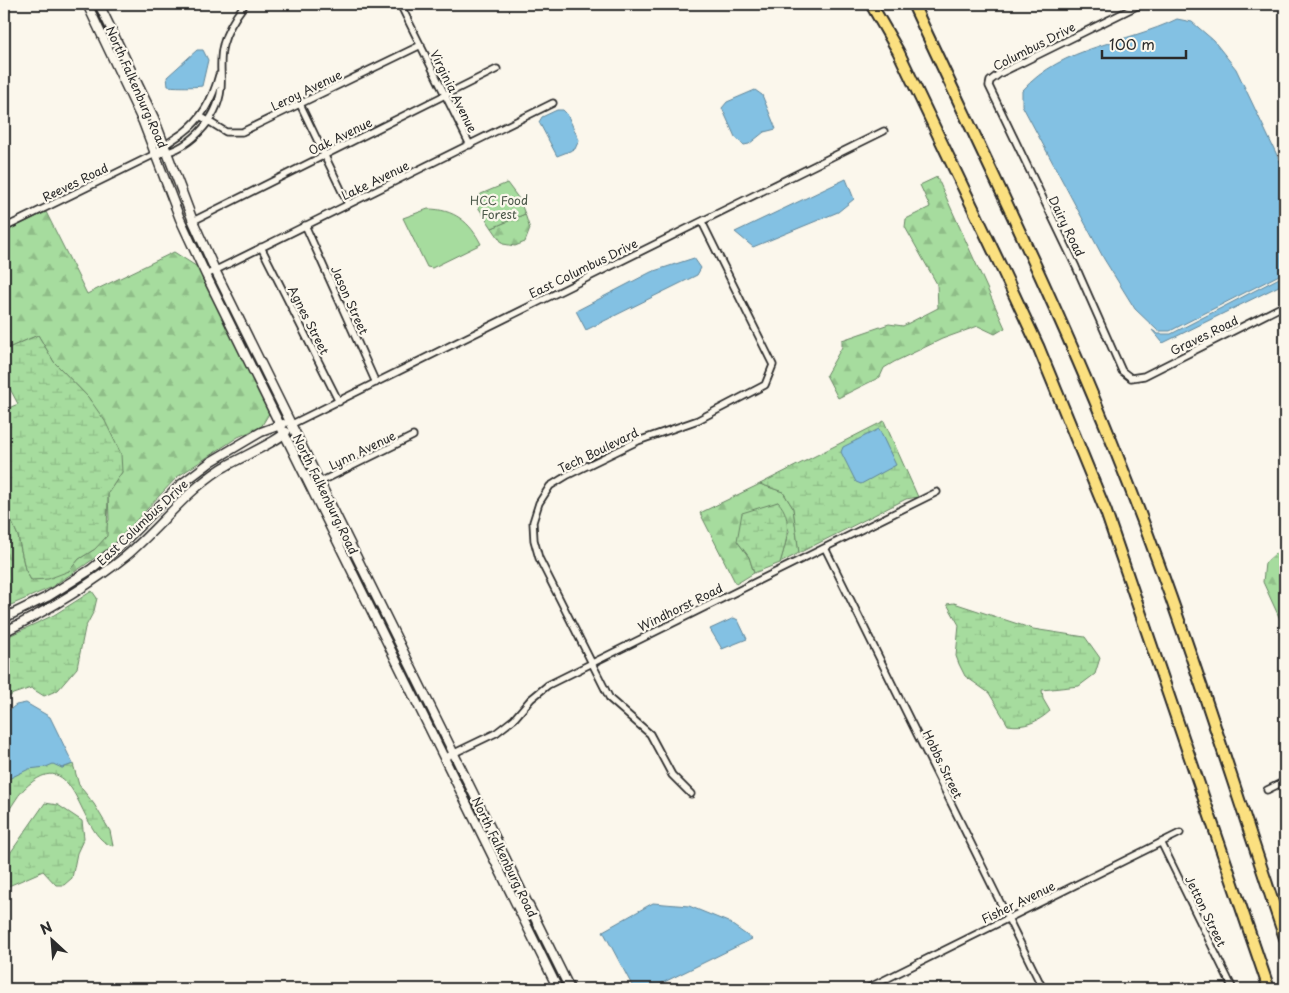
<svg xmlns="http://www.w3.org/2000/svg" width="1289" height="993" viewBox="0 0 1289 993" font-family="'Playpen Sans',sans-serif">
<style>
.forest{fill:url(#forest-firs);stroke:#688464}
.wetland{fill:url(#wetland-marsh);stroke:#688464}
.garden{fill:#a6dc9e;stroke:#688464}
.water{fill:#83c1e3;stroke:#608599}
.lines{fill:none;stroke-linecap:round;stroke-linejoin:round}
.street-casing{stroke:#2b2b2b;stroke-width:9}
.secondary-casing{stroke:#2b2b2b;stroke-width:11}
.highway-casing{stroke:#2b2b2b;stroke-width:14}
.street{stroke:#fbf7ec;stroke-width:5.5}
.secondary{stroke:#fbf7ec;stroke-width:8}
.highway{stroke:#fbe080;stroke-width:10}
.rail{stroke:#2b2b2b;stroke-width:2}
.labels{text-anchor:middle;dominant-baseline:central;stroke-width:4.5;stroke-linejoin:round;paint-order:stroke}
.street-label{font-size:12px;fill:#2b2b2b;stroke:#fbf7ec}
.park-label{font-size:12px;fill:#4a5748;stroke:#fbf7ec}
</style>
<defs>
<pattern id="forest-firs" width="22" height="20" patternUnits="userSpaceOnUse" patternTransform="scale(1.25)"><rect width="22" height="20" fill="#a6dc9e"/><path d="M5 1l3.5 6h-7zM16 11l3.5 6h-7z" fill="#8fbd88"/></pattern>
<pattern id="wetland-marsh" width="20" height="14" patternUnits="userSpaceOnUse" patternTransform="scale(1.25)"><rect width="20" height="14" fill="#a6dc9e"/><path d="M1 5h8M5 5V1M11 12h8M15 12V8" fill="none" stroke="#8fbd88"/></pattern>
</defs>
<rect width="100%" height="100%" fill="#fbf7ec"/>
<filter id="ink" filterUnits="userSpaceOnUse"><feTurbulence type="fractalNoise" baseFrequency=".02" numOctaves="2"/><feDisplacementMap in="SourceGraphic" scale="10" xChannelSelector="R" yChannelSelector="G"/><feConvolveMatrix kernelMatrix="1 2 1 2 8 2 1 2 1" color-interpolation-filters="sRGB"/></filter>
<g filter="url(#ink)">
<path class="forest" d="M937,177L1005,328L995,334L978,326L942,339L894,362L884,368L880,377L838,398L826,375L842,347V340L889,324L903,326L938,308L937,284L905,227L906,219L930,207L920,185Z
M46,212L87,294L174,252L199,268L270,412L261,427L238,437L177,477L115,543L85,565L50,588L4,608V504L18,536L25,569L31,580L69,571L79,559L95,549L109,520L108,493L122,472L88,397L54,362L38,335L4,350V232Z
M525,214L530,229L525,242L515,246L503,244L492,228Z
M760,484L783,492L793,508L799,553L780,563L789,531L778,502L760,509L737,541L749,557L754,573L736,584L700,513Z
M1285,545V630L1263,582L1265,563Z"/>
<path class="wetland" d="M38,335L54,362L88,397L105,421L121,454L122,472L108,493L107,536L95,549L79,559L69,571L48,579L31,580L25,569L18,536L4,504V410L18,404L8,385L4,387V350Z
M884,421L918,497L906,499L799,553L793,508L783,492L760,484Z
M778,502C794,519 786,543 780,563L754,573L749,557L737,541L742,513Z
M92,591L97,598L94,611L85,628L77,668L58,690L44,696L31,688L13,694L4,700V660L10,643L9,636L54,615Z
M954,603L1033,629L1085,637L1100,658L1095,674L1079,686L1042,690L1043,699L1050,711C1038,722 1024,728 1008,725L989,693L965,676L959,664L956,656L959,625L947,604Z
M53,763L62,768L73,764L79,785L94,804L110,831L113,846C77,838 78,737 24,789C16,797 11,809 4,817V781L29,768L46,767Z
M45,803L58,805L82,821L84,838L77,853L72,878L64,885H56L43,871L4,888V862Z"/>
<path class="garden" d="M507,183L519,199L525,214L492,228L474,201L481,194Z
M428,209C454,209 470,222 481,244L432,268L427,267L403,218Z"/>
<path class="water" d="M1177,19L1192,22L1213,40L1236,69L1285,172V272L1170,331H1158L1135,309L1104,259L1022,105V91C1063,45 1126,44 1177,19Z
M197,50H203L208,60L202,86C199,87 173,87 168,86L167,77Z
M755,90L762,95L776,129L764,132L749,144L744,145L735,137L722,108L727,102Z
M557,110H563L567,114L579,140L575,149L557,156L539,122L542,117Z
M846,179L854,199L838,212L753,247L735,232Z
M694,258L701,268L697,275L586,330L576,311L651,272Z
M1285,275V283L1163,343L1152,330L1158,334H1171Z
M879,429L896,465L861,484L856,482L841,452L843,447Z
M734,618L738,620L747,639L722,649L710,629Z
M26,703L50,717L73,764L62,768L53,764L46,767L29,769L4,781V714L16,705Z
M653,903L689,906L728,922L752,939L650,989H634L603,931Z"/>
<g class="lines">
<g class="street-casing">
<path id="street" d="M400,4L470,145
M1141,4L999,74L990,81L989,86L1076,267L1122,371L1131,378L1144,376L1285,305
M300,104L348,204
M200,116L226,132H242L421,45
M155,154C163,145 173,140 183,133C202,119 213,98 219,75
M193,221L497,69
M305,225L376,383
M4,228L155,154C187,153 218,120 221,88C222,73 219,59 223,45C227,29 235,17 245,4
M261,247L339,402
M206,275L553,103
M292,424L884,131
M320,482L413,436
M825,548L1043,989
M444,758L496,733L514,719L531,699L548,685L937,492
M1267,790L1285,781
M691,794L672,775L650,734L610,699L539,558L534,540L533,522L539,503L550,486L568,475L638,441L698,420L765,385L773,365L702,222
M1161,842L1233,989
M866,989L1180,833"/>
</g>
<g class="secondary-casing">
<path id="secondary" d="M87,4L143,122L180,219L206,275L558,989
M99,4L154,118L193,221L215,270L570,989
M4,618L47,597L90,570L120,546L179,486L212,461L261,432L283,424
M4,632C48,610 88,587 126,556C159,528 184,493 221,469C235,460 279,441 286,432"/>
</g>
<g class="highway-casing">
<path id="highway" d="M871,4L898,51L1004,273L1038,346L1106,512L1269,989
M913,4C983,155 1058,305 1119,460C1182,616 1231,779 1285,938"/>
</g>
<use href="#street" class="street"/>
<use href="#secondary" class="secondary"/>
<use href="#highway" class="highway"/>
<path class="rail" d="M4,5L7,4"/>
</g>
</g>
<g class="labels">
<g class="street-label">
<text transform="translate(1034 46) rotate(-27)">Columbus Drive</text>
<text transform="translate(137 87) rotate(66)">North Falkenburg Road</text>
<text transform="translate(306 90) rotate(-26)">Leroy Avenue</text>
<text transform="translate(454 91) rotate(64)">Virginia Avenue</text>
<text transform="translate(340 136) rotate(-26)">Oak Avenue</text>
<text transform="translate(375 180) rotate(-26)">Lake Avenue</text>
<text transform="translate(75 182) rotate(-26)">Reeves Road</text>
<text transform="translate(1067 226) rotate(64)">Dairy Road</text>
<text transform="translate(583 268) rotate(-26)">East Columbus Drive</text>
<text transform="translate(350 300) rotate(66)">Jason Street</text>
<text transform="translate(309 320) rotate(63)">Agnes Street</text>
<text transform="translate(1204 335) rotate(-26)">Graves Road</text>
<text transform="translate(362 450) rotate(-26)">Lynn Avenue</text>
<text transform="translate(598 450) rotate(-26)">Tech Boulevard</text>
<text transform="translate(326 494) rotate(64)">North Falkenburg Road</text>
<text transform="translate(142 522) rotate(-43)">East Columbus Drive</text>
<text transform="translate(680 607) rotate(-26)">Windhorst Road</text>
<text transform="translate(943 764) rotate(64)">Hobbs Street</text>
<text transform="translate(505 857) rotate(64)">North Falkenburg Road</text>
<text transform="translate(1018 902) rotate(-26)">Fisher Avenue</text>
<text transform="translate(1206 911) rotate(64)">Jetton Street</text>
</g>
<g class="park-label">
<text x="499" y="200">HCC Food<tspan x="499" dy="14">Forest</tspan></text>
</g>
</g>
<rect width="1289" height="993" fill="none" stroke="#fbf7ec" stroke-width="20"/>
<rect x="10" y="10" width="1269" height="973" fill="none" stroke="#2b2b2b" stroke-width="2" filter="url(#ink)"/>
<g transform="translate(52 940) rotate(334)" stroke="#fbf7ec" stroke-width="4" paint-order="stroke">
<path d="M0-4L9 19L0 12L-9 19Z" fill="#2b2b2b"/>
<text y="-8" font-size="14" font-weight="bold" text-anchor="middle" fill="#2b2b2b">N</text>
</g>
<path d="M1102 50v8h84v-8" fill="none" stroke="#2b2b2b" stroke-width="2.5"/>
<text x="1109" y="50" font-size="15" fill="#2b2b2b" stroke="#fbf7ec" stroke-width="4" paint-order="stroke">100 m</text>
</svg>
